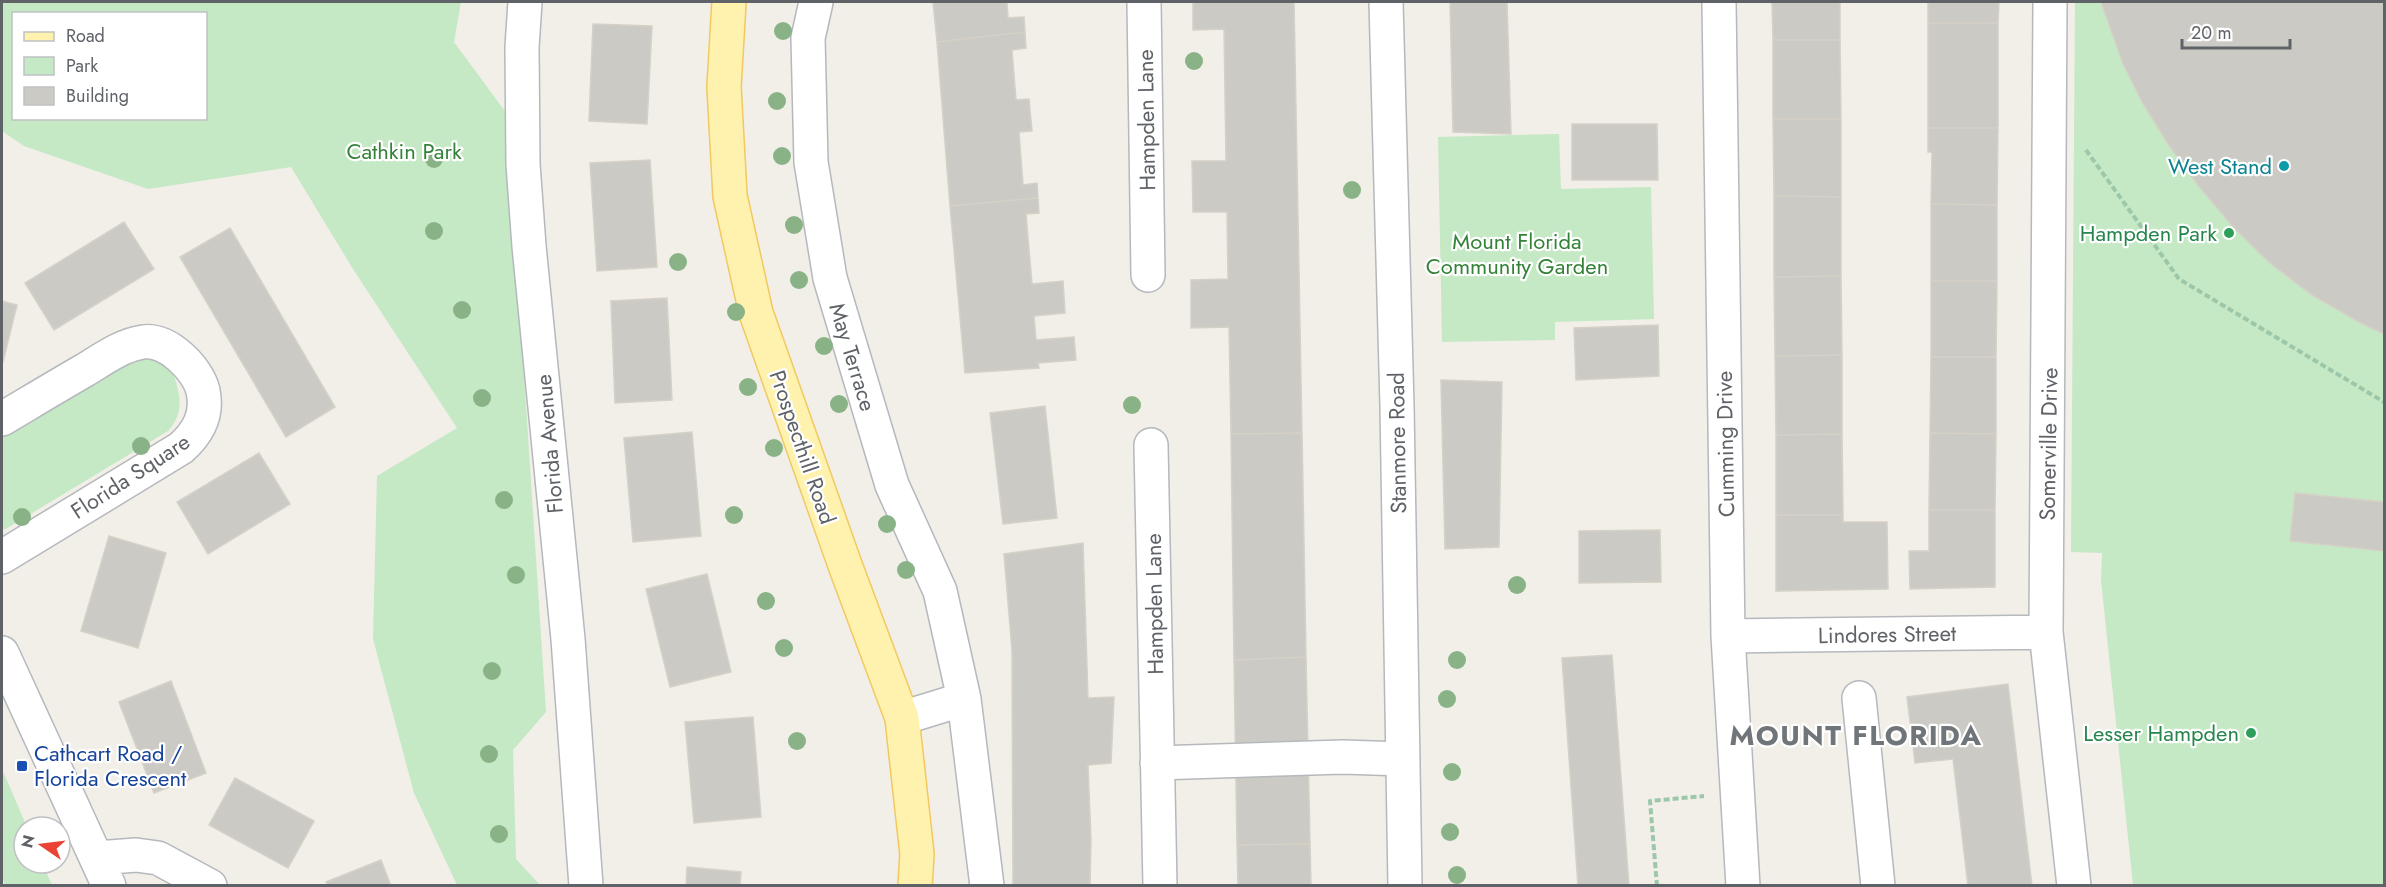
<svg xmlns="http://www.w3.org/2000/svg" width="2386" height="887" viewBox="0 0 2386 887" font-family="Jost,sans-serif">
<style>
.green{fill:#c5e8c5;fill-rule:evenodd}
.building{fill:#cccac5;stroke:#d6d1c6;stroke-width:1.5}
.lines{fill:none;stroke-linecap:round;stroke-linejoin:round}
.minor-casing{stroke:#b5b8bc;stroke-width:36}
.major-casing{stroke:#f2c960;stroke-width:36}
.path{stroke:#9cc7a9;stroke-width:4;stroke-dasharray:6 3;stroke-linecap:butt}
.minor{stroke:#fff;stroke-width:33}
.major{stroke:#fff2af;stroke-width:33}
.tree{fill:#89b387}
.culture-dot{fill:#0f9aa8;stroke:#fff;stroke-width:2}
.leisure-dot{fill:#2e9e5b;stroke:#fff;stroke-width:2}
.transit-dot{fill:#1a4fb4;stroke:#fff;stroke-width:2}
.labels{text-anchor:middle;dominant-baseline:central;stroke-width:4.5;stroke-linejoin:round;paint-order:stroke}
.street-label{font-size:22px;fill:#5f6368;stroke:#fff}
.park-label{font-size:22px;fill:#348238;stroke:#fff}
.culture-label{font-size:22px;fill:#0d838f;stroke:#fff;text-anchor:end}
.leisure-label{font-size:22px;fill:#27864d;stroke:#fff;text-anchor:end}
.transit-label{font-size:22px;fill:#164399;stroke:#fff;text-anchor:start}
.district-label{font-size:28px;font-weight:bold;letter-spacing:1.5px;fill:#70757a;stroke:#fff}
</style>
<rect width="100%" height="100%" fill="#f1efe8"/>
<path class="green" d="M2,2H461L454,42L507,114L546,712L513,750L516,859L540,885H457L414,793L373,639L377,476L457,428L353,269L291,167L148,189L24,146L2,131ZM14,14H206V118H14Z
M2075,2H2384V885H2133L2101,580L2102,553L2071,552Z
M1559,134L1561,189L1651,187L1654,319L1555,322V340L1442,342L1438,137Z
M124,357L152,359L173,371C179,394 186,411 168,431L4,530L2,526V427Z
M2,769L27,827H24V863H42L52,885H5L2,878Z"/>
<path class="building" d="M933,2H1007L1008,18L1024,17L1025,32L937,42Z
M1193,2H1294L1302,433L1231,434L1229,327L1191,328V280L1228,279L1227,212H1193L1192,161H1226L1224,29L1193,30Z
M1450,2H1507L1511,134L1453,132Z
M1772,2H1840V40H1773Z
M1928,2H1999L1998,23H1928Z
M2101,2H2384V334L2359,322L2312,295L2270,263L2235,229L2200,188L2168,144L2142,102L2123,64Z
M1928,23H1998V128H1928Z
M593,24L652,26L647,124L589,121Z
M1025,32L1026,48L1012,50L1016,100L1029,99L1032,131L1019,132L1023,185L1037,183L1038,198L950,206L937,42Z
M1773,40H1840L1841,119H1773Z
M1773,119H1841V197L1774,196Z
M1572,124H1657L1658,180H1572Z
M1928,128H1998L1997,205L1931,204L1932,152H1928Z
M650,160L657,267L597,271L590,163Z
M1774,196L1841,197V276L1774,277Z
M1038,198L1039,213L1026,214L1032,284L1063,281L1065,313L1034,316L1036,340L1074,337L1076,360L1038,363L1039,368L965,373L950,206Z
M1931,204L1997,205V281H1931Z
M124,222L154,269L54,330L25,283Z
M230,228L335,407L286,437L180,257Z
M1841,276L1842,355L1775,356L1774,277Z
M1931,281H1997L1996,357H1931Z
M667,298L672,400L615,403L611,301Z
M2,301L17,305L3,362H2Z
M1658,325L1659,376L1576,380L1574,328Z
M1842,355V434L1776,435L1775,356Z
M1931,357H1996V434L1930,433Z
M1441,380L1502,382L1499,547L1445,549Z
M1045,406L1057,518L1003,524L990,413Z
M692,432L701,536L633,542L624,438Z
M1302,433L1306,657L1234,660L1231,434Z
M1930,433L1996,434L1995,510H1929Z
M1842,434L1843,515H1776V435Z
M259,453L290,504L208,554L177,502Z
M2295,493L2384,502V551L2290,541Z
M1929,510H1995V587L1910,589L1909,551H1929Z
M1776,515H1843V522H1887L1888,589L1776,591Z
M1660,530L1661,582L1579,583V531Z
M109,536L166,553L138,648L81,631Z
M1083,543L1088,698L1114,697L1111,763L1088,765L1091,840L1090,886H1013L1012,651L1004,554Z
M707,574L731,672L670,687L646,589Z
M1612,655L1629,886H1578L1562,658Z
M1306,657L1310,844L1237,845L1234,660Z
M171,681L206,773L154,793L119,702Z
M2008,684L2032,886H1968L1953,759L1915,763L1907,697Z
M753,717L761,817L694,823L685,722Z
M235,778L314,821L288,868L209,825Z
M1310,844L1311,886H1238L1237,845Z
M381,860L391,886H328L326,882Z
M687,867L741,872L740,886H686Z"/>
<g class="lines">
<g class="minor-casing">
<path id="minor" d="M525,2L522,47L523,164L529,246L568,639L586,886
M816,2L808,38L811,162L830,278L892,485L940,591L964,699L987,886
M1144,2L1148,275
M1386,2L1397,406L1405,886
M1719,2L1728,636L1743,886
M2050,2L2046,632L2074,886
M2,419C29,403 57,386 85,370C103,359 122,345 143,342C167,338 198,369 203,391C208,414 199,432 181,448L2,557
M1151,445L1160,886
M1728,636L2046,632
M2,653L109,886
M1859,698L1878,886
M902,718L964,699
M1157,763L1343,757L1403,759
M97,858L136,855L158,858L210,886"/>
</g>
<g class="major-casing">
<path id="major" d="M729,2L724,87L730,196L756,313L845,565L902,718L917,854L915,886"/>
</g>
<path class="path" d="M2086,150L2179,279L2384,402
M1657,886L1650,801L1704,796"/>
<use href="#minor" class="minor"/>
<use href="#major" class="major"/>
</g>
<g class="tree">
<circle cx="783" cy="31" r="9"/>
<circle cx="1194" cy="61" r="9"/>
<circle cx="777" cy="101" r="9"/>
<circle cx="782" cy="156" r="9"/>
<circle cx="434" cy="159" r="9"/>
<circle cx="1352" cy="190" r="9"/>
<circle cx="794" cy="225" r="9"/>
<circle cx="434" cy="231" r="9"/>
<circle cx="678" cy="262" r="9"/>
<circle cx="799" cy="280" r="9"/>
<circle cx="462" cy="310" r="9"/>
<circle cx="736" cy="312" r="9"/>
<circle cx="824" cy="346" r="9"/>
<circle cx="748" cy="387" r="9"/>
<circle cx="482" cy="398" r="9"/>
<circle cx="839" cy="404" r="9"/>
<circle cx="1132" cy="405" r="9"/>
<circle cx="141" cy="446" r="9"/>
<circle cx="774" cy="448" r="9"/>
<circle cx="504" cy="500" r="9"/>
<circle cx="734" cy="515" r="9"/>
<circle cx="22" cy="517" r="9"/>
<circle cx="887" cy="524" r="9"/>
<circle cx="906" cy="570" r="9"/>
<circle cx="516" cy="575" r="9"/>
<circle cx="1517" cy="585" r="9"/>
<circle cx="766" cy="601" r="9"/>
<circle cx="784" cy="648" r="9"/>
<circle cx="1457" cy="660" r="9"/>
<circle cx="492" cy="671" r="9"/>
<circle cx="1447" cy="699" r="9"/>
<circle cx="797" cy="741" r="9"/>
<circle cx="489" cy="754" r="9"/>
<circle cx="1452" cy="772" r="9"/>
<circle cx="1450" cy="832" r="9"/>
<circle cx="499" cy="834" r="9"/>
<circle cx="1457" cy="875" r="9"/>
</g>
<circle class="culture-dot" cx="2284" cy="166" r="6"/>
<g class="leisure-dot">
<circle cx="2229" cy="233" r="6"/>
<circle cx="2251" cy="733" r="6"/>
</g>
<rect class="transit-dot" x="16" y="760" width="12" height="12" rx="3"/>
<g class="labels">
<g class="street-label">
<text transform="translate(1146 120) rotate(-91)">Hampden Lane</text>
<text transform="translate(853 357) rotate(73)">May Terrace</text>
<text transform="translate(1397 443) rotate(-91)">Stanmore Road</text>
<text transform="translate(549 444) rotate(-95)">Florida Avenue</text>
<text transform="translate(1725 444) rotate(-91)">Cumming Drive</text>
<text transform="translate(2048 444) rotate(-89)">Somerville Drive</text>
<text transform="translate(803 447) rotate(71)">Prospecthill Road</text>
<text transform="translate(130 476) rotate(-33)">Florida Square</text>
<text transform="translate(1154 604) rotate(-91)">Hampden Lane</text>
<text transform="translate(1887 634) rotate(-1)">Lindores Street</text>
</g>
<g class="park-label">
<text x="404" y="151">Cathkin Park</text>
<text x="1517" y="241">Mount Florida<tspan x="1517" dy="25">Community Garden</tspan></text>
</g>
<g class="culture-label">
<text x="2272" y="166">West Stand</text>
</g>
<g class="leisure-label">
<text x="2217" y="233">Hampden Park</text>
<text x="2239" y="733">Lesser Hampden</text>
</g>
<g class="transit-label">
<text x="34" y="753">Cathcart Road /<tspan x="34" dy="25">Florida Crescent</tspan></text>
</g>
<g class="district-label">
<text x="1856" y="735">MOUNT FLORIDA</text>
</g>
</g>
<rect width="2386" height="887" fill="none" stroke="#5f6368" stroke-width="6"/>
<rect x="12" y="12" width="195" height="108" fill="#ffffff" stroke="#bfc1c3" stroke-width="1.5"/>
<rect x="24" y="32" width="30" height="9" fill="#fff2af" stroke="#bfc1c3" stroke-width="1.5"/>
<text x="66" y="42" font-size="18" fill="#5f6368">Road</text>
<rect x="24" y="57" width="30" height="18" fill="#c5e8c5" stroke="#bfc1c3" stroke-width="1.5"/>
<text x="66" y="72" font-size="18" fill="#5f6368">Park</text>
<rect x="24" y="87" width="30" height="18" fill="#cccac5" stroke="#bfc1c3" stroke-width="1.5"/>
<text x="66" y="102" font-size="18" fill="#5f6368">Building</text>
<g transform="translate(42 845) rotate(284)"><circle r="28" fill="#ffffff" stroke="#bfc1c3" stroke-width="1.5"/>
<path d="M0-4.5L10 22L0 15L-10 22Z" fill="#ea4335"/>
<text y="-9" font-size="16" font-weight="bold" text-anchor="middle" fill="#5f6368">N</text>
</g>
<path d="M2182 39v9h108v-9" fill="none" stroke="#5f6368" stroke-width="3"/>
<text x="2191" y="39" font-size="18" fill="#5f6368" stroke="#ffffff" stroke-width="4.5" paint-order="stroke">20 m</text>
</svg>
